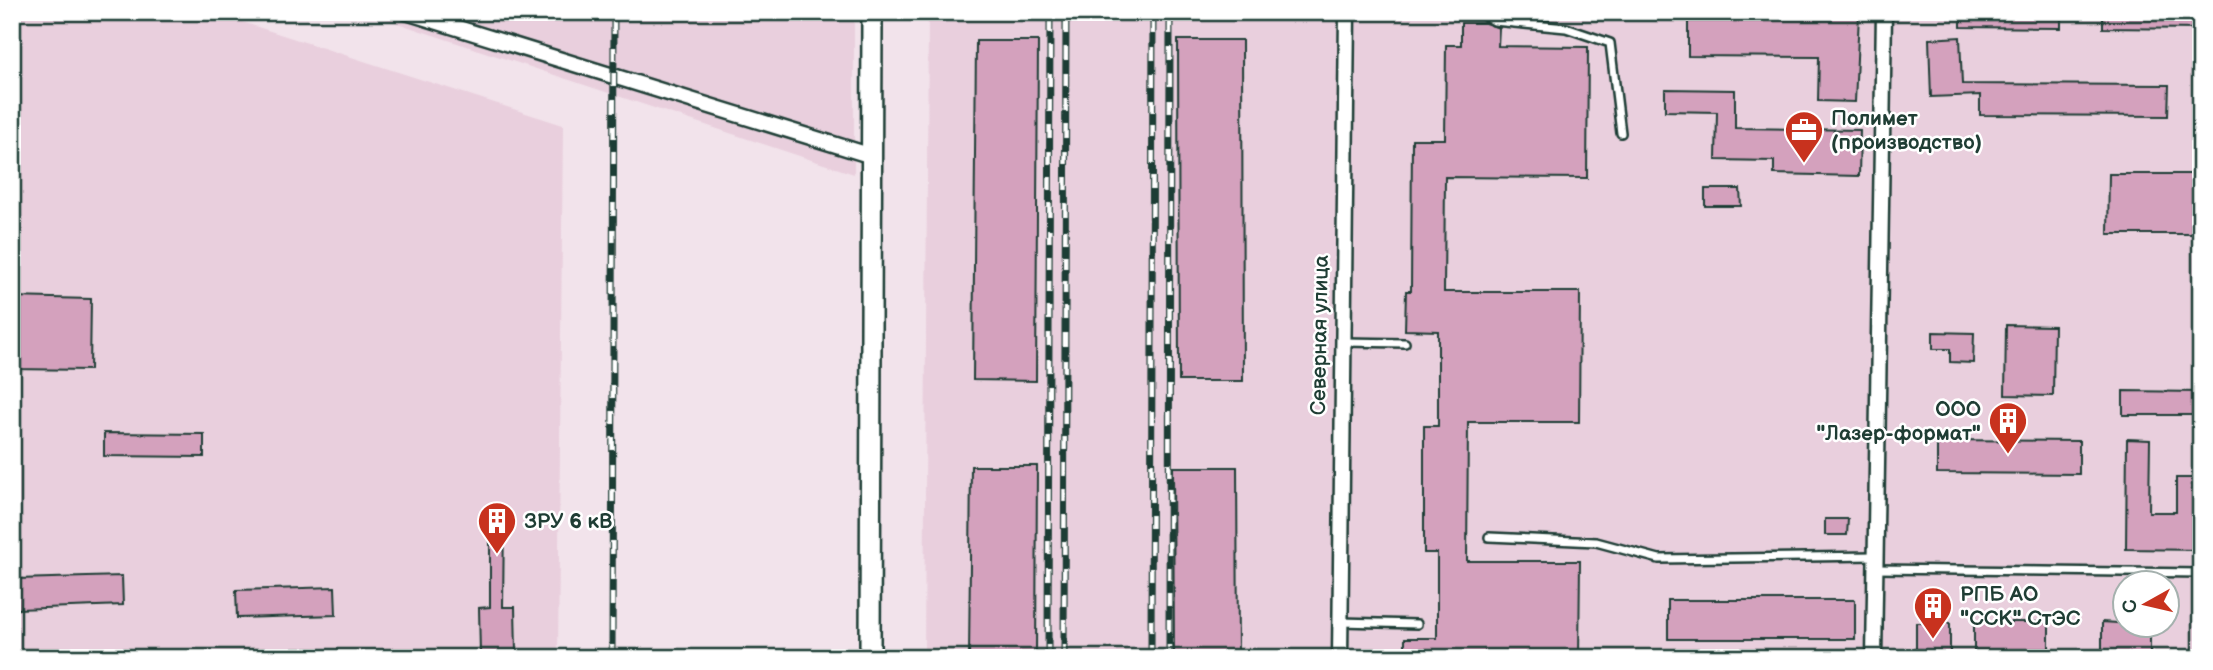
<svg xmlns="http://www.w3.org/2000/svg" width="2213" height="670" viewBox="0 0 2213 670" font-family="'Balsamiq Sans',sans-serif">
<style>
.built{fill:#e9cfdd;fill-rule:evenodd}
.building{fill:#d4a1bd;stroke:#1f3d34;stroke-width:2}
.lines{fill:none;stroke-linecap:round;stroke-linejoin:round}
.lane-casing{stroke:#1f3d34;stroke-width:12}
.street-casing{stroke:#1f3d34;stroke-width:19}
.secondary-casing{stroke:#1f3d34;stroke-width:24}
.lane{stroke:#fff;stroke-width:7}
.street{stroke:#fff;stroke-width:14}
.secondary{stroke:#fff;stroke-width:19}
.rail-casing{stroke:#1f3d34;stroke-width:7}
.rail{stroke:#fff;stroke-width:4.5;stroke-dasharray:13;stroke-linecap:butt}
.labels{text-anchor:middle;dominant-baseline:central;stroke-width:5;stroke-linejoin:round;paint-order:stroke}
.poi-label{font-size:21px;font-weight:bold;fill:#1f3d34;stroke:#fff;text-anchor:start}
.street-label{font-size:21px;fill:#1f3d34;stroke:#fff}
</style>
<rect width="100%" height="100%" fill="#f2e3eb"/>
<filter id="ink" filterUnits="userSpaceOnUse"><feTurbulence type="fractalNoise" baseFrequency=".0143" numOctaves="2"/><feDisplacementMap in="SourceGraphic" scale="14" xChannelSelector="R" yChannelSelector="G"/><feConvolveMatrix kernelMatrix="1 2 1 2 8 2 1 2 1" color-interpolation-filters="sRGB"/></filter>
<g filter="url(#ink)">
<path class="built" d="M12,12H211L563,125L558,658H12Z
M365,12H854V174L421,31Z
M928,12H2201V658H924ZM2126,582H2168V624H2126Z"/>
<path class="building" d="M1688,12L1859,14L1855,102L1818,101L1819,57L1688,56Z
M1961,12H2061V28L1961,27Z
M2103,12H2201V29L2103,28Z
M1461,23H1485L1499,28L1498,46L1588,47L1587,178L1445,177L1444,292H1580L1579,422H1468L1467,561H1580L1579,658H1405V638H1437V553H1424V426H1438V331L1405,330L1406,291H1411L1412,139H1445L1446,45H1461Z
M1960,37L1962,84L2169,85L2168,116L1980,115V95L1931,97L1929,39Z
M1178,40H1242L1243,381H1179Z
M976,41H1038L1036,381L973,380Z
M1665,89L1735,90V128L1860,130L1859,176L1774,174V161L1716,160L1717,112L1665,111Z
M2109,174H2201V234H2108Z
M1705,189H1740L1741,206H1705Z
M12,297L91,299L90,370L12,369Z
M2006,325L2054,326L2053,396L2005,395Z
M1933,332L1974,333L1973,363L1950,362V349H1933Z
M2123,391L2201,392V415H2123Z
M104,433L204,434V457L104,456Z
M2127,439L2150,440L2149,512H2176V478H2201V550L2126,549Z
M1937,440L2079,441V474L1937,473Z
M971,466H1037L1036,658H969Z
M1173,467H1237L1238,658H1174Z
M490,519H504L503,607H515L516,652L480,653L479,608L490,607Z
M1825,519H1848L1847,535H1825Z
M122,576L123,605L18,609L17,579Z
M335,587L336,615L237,618L236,590Z
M1668,600H1855V639H1668Z
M1974,622H2049V651H1974Z
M2102,622L2150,625V658H2102Z
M1916,623H1950V658H1916Z"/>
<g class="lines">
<g class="lane-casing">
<path id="lane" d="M1477,12L1494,21L1566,28L1610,43L1621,133
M1344,342L1405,343
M1489,537L1596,542L1659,559L1875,556
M1876,569L2201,573
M1341,622L1417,624"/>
</g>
<g class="street-casing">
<path id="street" d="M406,12L872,156
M1340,658L1347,12
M1874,658L1884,12"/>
</g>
<g class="secondary-casing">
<path id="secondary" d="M870,658L872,12"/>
</g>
<use href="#lane" class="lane"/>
<use href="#street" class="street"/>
<use href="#secondary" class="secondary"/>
<g class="rail-casing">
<path id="rail" d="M612,658L614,12
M1048,658L1050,12
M1064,658L1066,12
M1151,658L1153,12
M1169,658L1170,12"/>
</g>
<use href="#rail" class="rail"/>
</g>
</g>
<defs>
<g id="office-pin" transform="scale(2.0125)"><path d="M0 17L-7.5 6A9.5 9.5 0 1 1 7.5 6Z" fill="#c8321e" stroke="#fff"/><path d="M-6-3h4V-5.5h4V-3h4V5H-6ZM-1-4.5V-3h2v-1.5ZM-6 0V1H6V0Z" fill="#fff"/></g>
<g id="building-pin" transform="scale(2.0125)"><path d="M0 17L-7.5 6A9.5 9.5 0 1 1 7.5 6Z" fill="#c8321e" stroke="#fff"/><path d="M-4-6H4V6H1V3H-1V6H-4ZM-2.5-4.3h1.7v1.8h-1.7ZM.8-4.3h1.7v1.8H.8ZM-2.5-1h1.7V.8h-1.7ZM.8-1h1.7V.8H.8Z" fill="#fff"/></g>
</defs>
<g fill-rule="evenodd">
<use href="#office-pin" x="1804" y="130"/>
<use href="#building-pin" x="2008" y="421"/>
<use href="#building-pin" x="497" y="521"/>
<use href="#building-pin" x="1933" y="606"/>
</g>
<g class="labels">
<g class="poi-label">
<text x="1831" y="118">Полимет<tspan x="1831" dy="24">(производство)</tspan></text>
<text x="1981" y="409" text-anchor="end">ООО<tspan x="1981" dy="24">"Лазер-формат"</tspan></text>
<text x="524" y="521">ЗРУ 6 кВ</text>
<text x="1960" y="594">РПБ АО<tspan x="1960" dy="24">"ССК" СтЭС</tspan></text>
</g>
<g class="street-label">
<text transform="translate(1320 335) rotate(-89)">Северная улица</text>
</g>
</g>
<rect width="2213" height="670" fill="none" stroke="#fff" stroke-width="42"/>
<rect x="21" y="21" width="2171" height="628" fill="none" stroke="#1f3d34" stroke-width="2.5" filter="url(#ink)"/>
<g transform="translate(2146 604) rotate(262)"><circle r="33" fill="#ffffff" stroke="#a5b1ae" stroke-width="2"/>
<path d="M0-5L12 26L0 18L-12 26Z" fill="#c8321e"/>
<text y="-10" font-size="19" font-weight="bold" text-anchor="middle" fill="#1f3d34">С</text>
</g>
</svg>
